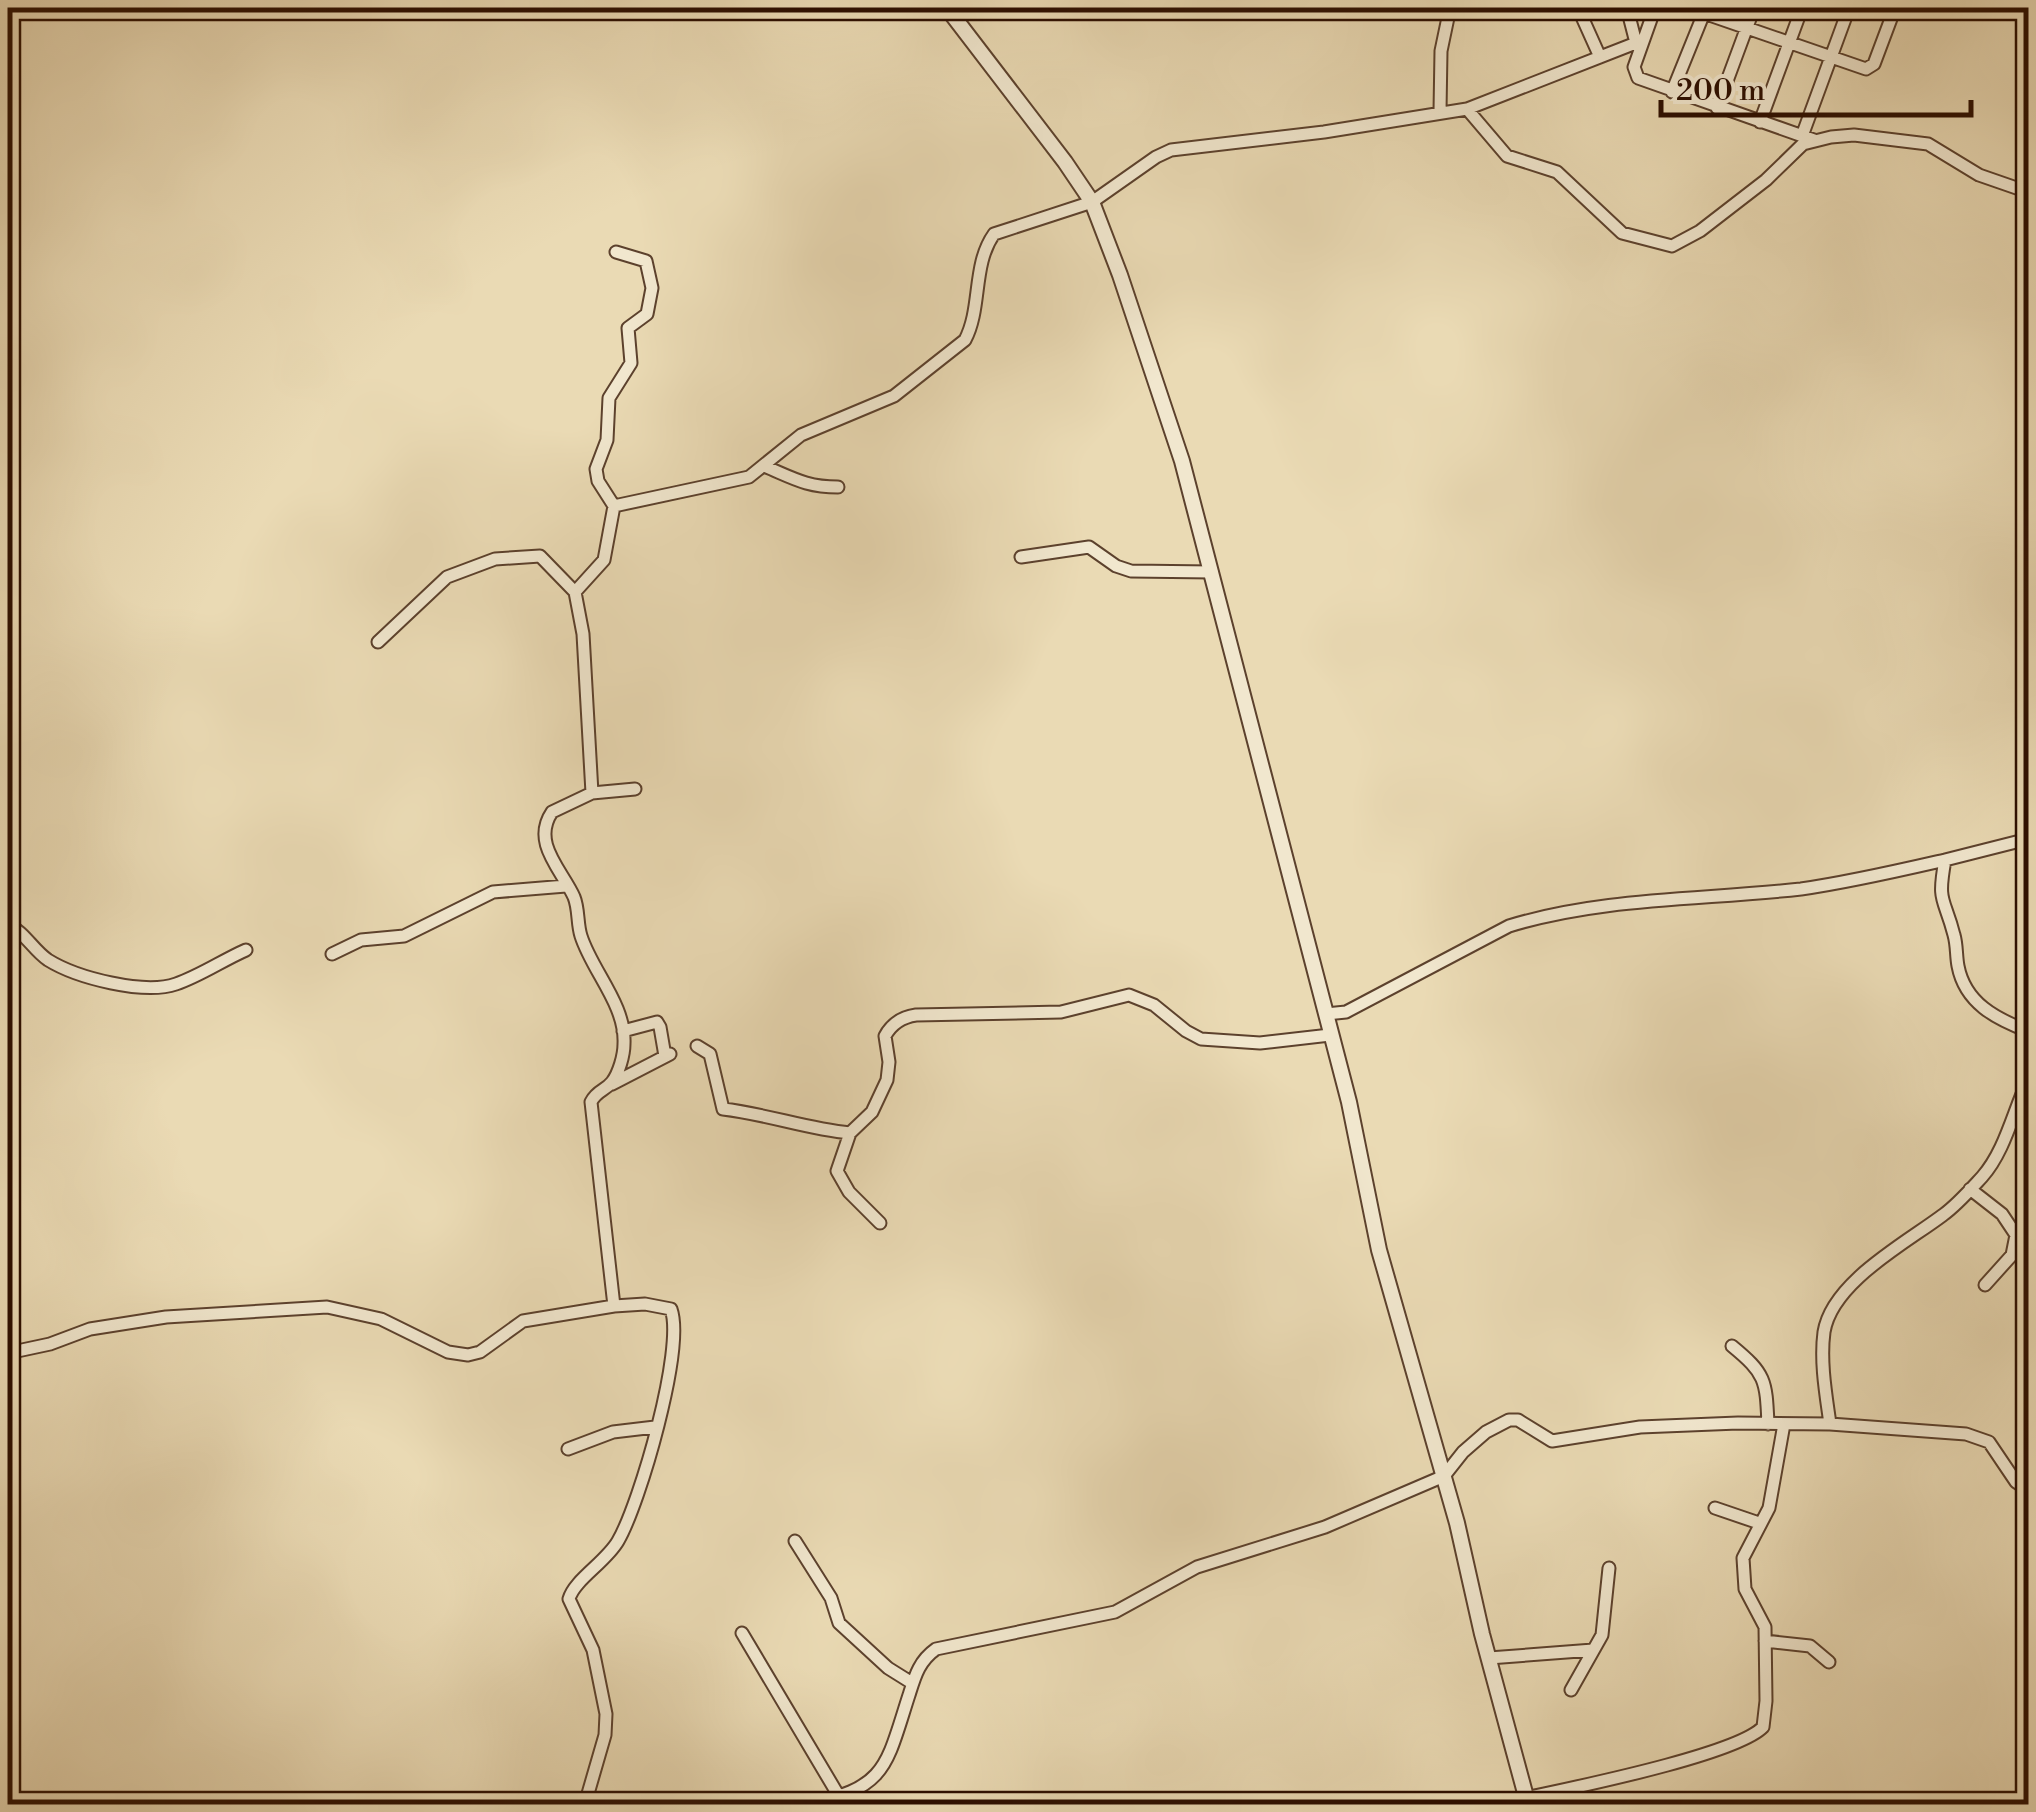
<svg xmlns="http://www.w3.org/2000/svg" width="2036" height="1812" viewBox="0 0 2036 1812" font-family="'Libre Bodoni',serif">
<style>
.lines{fill:none;stroke-linecap:round;stroke-linejoin:round}
.minor-casing{stroke:#5c412d;stroke-width:15}
.tertiary-casing{stroke:#5c412d;stroke-width:18}
.minor{stroke:#f1e7ce;stroke-width:11}
.tertiary{stroke:#f1e7ce;stroke-width:14}
</style>
<rect width="100%" height="100%" fill="#eadab4"/>
<filter id="stains"><feTurbulence type="fractalNoise" baseFrequency=".002" numOctaves="4"/><feColorMatrix values="0 0 0 0 .2 0 0 0 0 .09 0 0 0 0 .02 0 0 0 .5 -.17"/></filter>
<radialGradient id="worn" r=".72"><stop offset=".6" stop-color="#630" stop-opacity="0"/><stop offset="1" stop-color="#630" stop-opacity=".3"/></radialGradient>
<g class="lines">
<g class="minor-casing">
<path id="minor" d="M1578,8L1600,57
M1627,8L1636,43
M1655,8L1634,67L1638,78L1814,140
M1689,8L1866,69L1874,64L1895,8
M1672,92L1706,8
M1717,108L1754,8
M1467,109L1641,41
M1440,111L1441,51L1450,8
M1760,122L1802,8
M1802,136L1849,8
M616,252L646,261L652,288L647,314L628,328L631,363L609,398L607,440L596,469L598,481L614,506L749,477L801,435L894,396L965,340C982,308 972,265 994,234L1092,202L1156,157L1171,150L1324,132L1467,109L1507,156L1557,172L1622,233L1672,246L1700,231L1766,180L1803,144L1831,137L1854,135L1928,144L1979,175L2028,192
M764,466C793,478 806,487 838,487
M1021,557L1089,547L1116,566L1131,571L1212,572
M378,642L447,577L495,559L540,556L575,592
M592,793L635,789
M1945,860L2028,839
M8,925C24,931 33,950 48,960C77,978 144,995 176,984C200,976 223,960 246,950
M332,954L361,940L404,936L493,892L566,886
M1326,1014L1346,1012L1509,926C1603,897 1705,900 1801,889C1850,882 1897,871 1945,860C1937,904 1944,896 1954,935C1957,945 1956,956 1958,966C1965,1003 1996,1019 2028,1031
M623,1031L657,1022L660,1027L665,1056
M697,1046L710,1054L723,1109C767,1114 807,1129 850,1133
M612,1084L670,1054
M1970,1189L2002,1214L2016,1235L2012,1255L1985,1285
M880,1223L849,1192L837,1171L850,1133L872,1112L887,1080L889,1062L885,1036C892,1023 902,1017 916,1015L1061,1012L1129,995L1154,1005L1186,1031L1201,1039L1260,1043L1330,1035
M1732,1346C1766,1374 1766,1380 1768,1424
M8,1353L50,1344L90,1329L166,1317L327,1307L381,1319L448,1352L468,1355L480,1352L523,1321L614,1306
M1830,1424C1826,1395 1820,1362 1824,1332C1832,1282 1906,1243 1943,1215C1957,1205 1970,1190 1982,1177C2005,1151 2013,1112 2028,1080
M568,1449L613,1432L655,1427
M1715,1508L1759,1523
M795,1541L831,1598L839,1623L888,1668L912,1683
M742,1633L840,1798
M1765,1641L1810,1646L1829,1662
M1489,1658L1593,1650
M1571,1690L1602,1635L1609,1568
M1526,1798C1571,1788 1736,1755 1763,1727L1766,1701L1765,1627L1745,1589L1743,1558L1769,1508L1784,1424
M585,1804L605,1735L606,1714L593,1650L569,1599C574,1580 606,1562 618,1541C640,1503 685,1348 671,1309L645,1304L614,1306L591,1102C597,1090 605,1091 612,1082C619,1073 624,1055 624,1044C626,1005 592,971 581,936C577,924 579,909 574,897C562,870 531,843 552,812L592,793L583,634L575,592L604,560L614,506
M808,1804C887,1788 886,1766 909,1695C915,1676 919,1661 936,1649L1115,1612L1197,1567L1325,1527L1444,1476L1463,1452L1486,1432L1509,1420H1518L1552,1441L1640,1427L1738,1423L1830,1424L1966,1434L1989,1442L2016,1482L2028,1490"/>
</g>
<g class="tertiary-casing">
<path id="tertiary" d="M947,8L1065,162L1092,202L1120,275L1182,461L1349,1102L1379,1250L1457,1523L1482,1634L1528,1804"/>
</g>
<use href="#minor" class="minor"/>
<use href="#tertiary" class="tertiary"/>
</g>
<rect width="2036" height="1812" fill="none" stroke="#eadab4" stroke-width="40"/>
<rect x="10" y="10" width="2016" height="1792" fill="none" stroke="#2c0e00" stroke-width="5"/>
<rect x="20" y="20" width="1996" height="1772" fill="none" stroke="#2c0e00" stroke-width="2.5"/>
<path d="M1661 100v15h310v-15" fill="none" stroke="#2c0e00" stroke-width="5"/>
<text x="1676" y="100" font-size="30" fill="#2c0e00" stroke="#f1e7ce" stroke-width="8" paint-order="stroke">200 m</text>
<rect width="100%" height="100%" filter="url(#stains)"/>
<rect width="100%" height="100%" fill="url(#worn)"/>
</svg>
